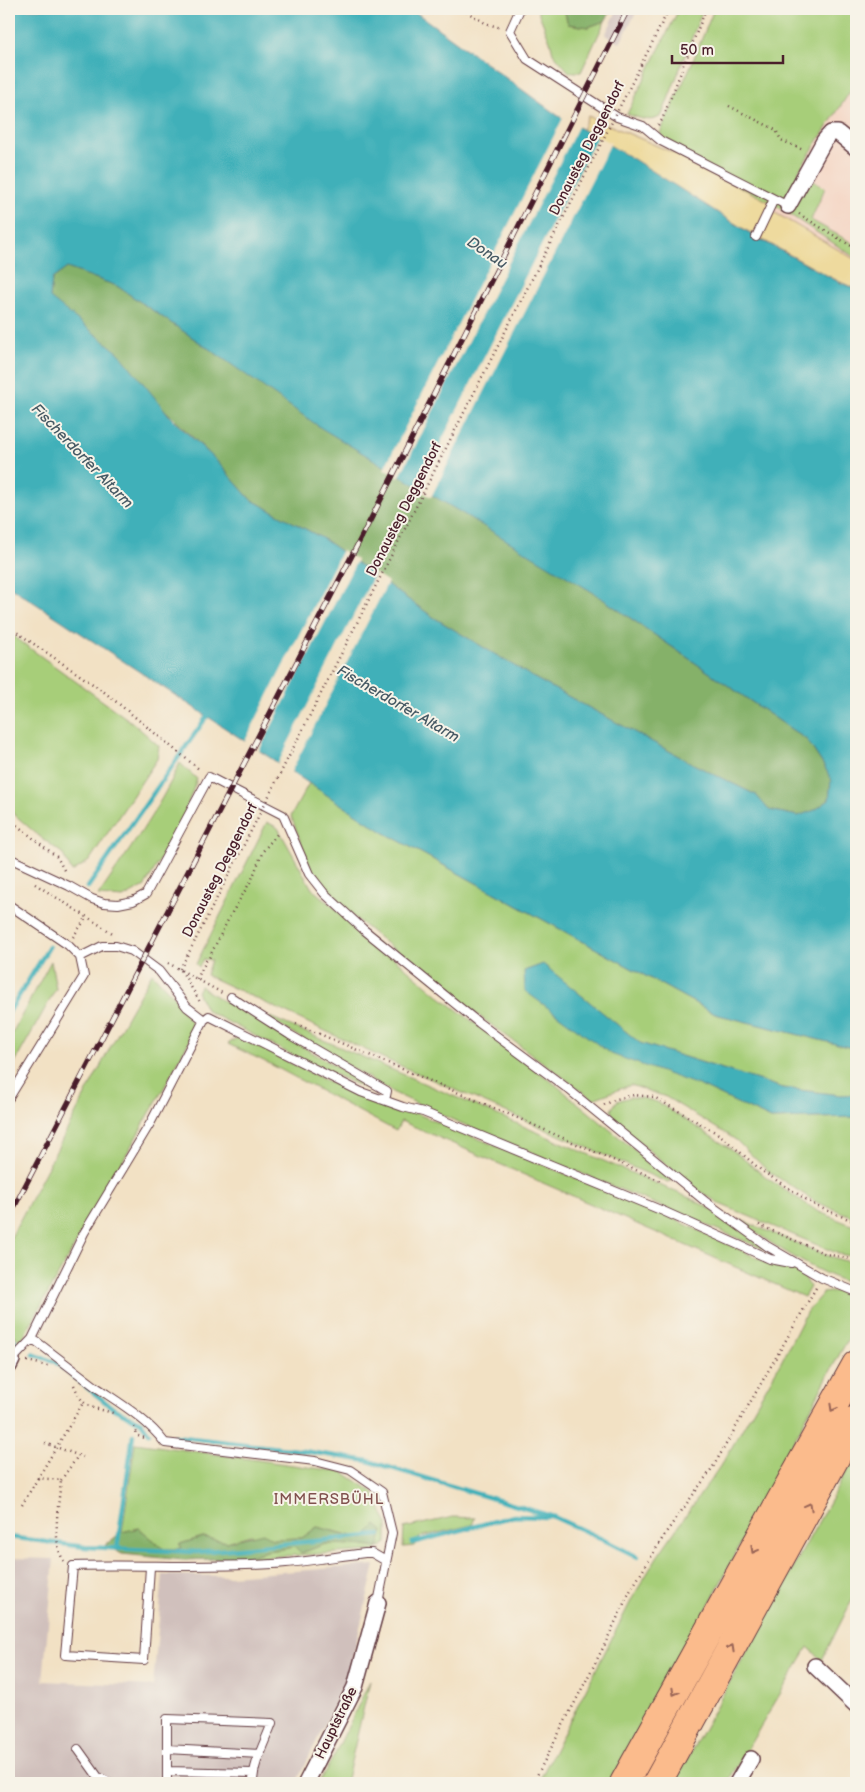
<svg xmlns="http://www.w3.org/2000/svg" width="865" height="1792" viewBox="0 0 865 1792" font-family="'Balsamiq Sans',sans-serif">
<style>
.built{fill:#f4d3c1}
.industrial{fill:#d0c0bc}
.green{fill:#a7ce79;stroke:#787652}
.forest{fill:#85b169;stroke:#68684a}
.sand{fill:#eeda9e;stroke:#9c7c64}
.water{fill:#40b0b9;stroke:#456872;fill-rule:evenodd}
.pier{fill:#f2e1c4}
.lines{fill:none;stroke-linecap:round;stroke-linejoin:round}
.stream{stroke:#40b0b9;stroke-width:4.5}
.service-casing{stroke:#633c42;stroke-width:10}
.minor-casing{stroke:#633c42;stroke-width:18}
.motorway-casing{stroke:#633c42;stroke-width:30}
.path{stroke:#633c42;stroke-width:2.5;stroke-dasharray:1 4;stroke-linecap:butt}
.service{stroke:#fff;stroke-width:8}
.minor{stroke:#fff;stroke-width:15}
.motorway{stroke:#fbbb8c;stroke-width:28}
.rail-casing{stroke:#4a1f2b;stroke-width:5.5}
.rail{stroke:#f7f3e8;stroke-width:4;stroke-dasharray:11;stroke-linecap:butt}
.path-bridge{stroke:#633c42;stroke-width:2.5;stroke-dasharray:1 4;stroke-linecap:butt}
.oneway{stroke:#9a6557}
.labels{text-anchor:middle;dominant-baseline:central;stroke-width:4;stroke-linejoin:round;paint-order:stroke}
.street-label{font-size:14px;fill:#4a1f2b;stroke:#f7f3e8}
.water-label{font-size:15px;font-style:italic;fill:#465964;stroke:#f7f3e8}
.neighbourhood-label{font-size:15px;letter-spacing:1px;fill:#81514e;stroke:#f7f3e8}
</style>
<rect width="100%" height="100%" fill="#f7f3e8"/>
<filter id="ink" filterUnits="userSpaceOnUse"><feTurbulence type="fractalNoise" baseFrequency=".02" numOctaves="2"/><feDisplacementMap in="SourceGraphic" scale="10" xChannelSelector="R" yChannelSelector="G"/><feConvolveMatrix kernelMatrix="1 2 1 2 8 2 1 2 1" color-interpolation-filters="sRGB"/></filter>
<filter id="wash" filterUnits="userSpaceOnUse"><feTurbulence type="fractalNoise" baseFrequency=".0096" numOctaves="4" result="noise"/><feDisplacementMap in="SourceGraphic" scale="20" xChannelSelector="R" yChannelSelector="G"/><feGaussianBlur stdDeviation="1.12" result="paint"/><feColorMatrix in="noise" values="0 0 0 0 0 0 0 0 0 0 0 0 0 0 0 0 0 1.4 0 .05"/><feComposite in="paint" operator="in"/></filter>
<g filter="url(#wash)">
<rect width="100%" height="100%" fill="#f2e1c4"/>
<path class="built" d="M851,90L856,102V260L771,211L811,138Z"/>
<path class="industrial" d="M618,9H638L620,43L605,35Z
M9,1558L54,1559L43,1681L153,1686L163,1575L230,1576L375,1565L348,1677L296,1783H9Z"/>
<path class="green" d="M537,9H564L568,24L588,27L605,21L581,72H569L553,53L550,41Z
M679,9H703L662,115C652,124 639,118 627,114Z
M714,9H856V102L851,90L798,172L825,188L811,220L856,245V258L775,205L676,154L660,133L692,63Z
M9,633L133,723L159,746L157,759L89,861L72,872L62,853L39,836L9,810Z
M180,763L197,779L180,825L145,886L123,898L98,896C127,853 158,811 180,763Z
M309,783L383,832L715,1014L856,1049V1094L841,1095L783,1088L640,1043L543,965L524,971L701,1086L771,1119L856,1117V1218L816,1202L768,1171L736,1140L666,1097L631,1085L593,1099L449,994L335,902L311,869L291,816Z
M267,822L278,828L312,889L439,996L556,1085L672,1181L666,1182L385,1059L206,975L211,960L203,959L199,967L196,964Z
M51,961L56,989L9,1073V1039Z
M152,973L175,998L192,1024L197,1026L165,1086L21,1341L9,1331V1241L112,1044Z
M200,986L215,996L377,1090L373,1092L296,1057L207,1011L197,992Z
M270,1017L692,1199L714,1211L771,1252L451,1119L394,1093L269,1019Z
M238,1037L347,1091L407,1113H415L659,1212L768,1263L802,1272L810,1287L804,1297L401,1121L396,1131L270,1064L228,1044Z
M630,1097L642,1098L657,1102L731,1149L770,1180L817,1211L856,1227V1257L839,1254L722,1205L698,1190L614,1122L611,1110L617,1101Z
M741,1220L825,1255L856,1264V1286C812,1270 778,1249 740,1221Z
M837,1291L856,1300V1325L833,1366L676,1668L610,1783H538L633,1597L657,1557L725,1459L781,1362L807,1311L823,1293Z
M135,1443L343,1472L373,1492L387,1523V1543L374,1551L243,1558L267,1551L296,1547L302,1553L325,1544L359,1545L378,1548L365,1539L317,1527L302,1538L272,1539L250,1535L227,1542L203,1537L180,1544L181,1549H164L139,1528L122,1532Z
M856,1454V1592L822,1660L808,1647L727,1783H674Z
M453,1517L475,1518L472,1525L420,1537L415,1546L403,1547L404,1528Z
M370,1681L346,1783H318L333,1758Z"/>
<path class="forest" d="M564,9H612L605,21L588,27L568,24Z
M67,268L117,286L218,355L594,593L807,740L824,766L831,779L829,800L815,810L798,816L768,810L756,795L695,765L536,679L433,617L322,538L250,499L214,458L50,298L52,279Z
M376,1525L383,1531L378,1548L359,1545L325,1544L301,1553L295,1547L267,1551L243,1558L183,1560L122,1554L105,1545L122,1532L139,1528L164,1549H180V1544L203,1537L227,1542L263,1533L272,1539L302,1538L317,1527L364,1539Z"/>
<path class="sand" d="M588,116L676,154L775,205L772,211L856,260V289C834,280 813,268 792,256C720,218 653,170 582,130Z"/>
<path class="water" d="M9,9H411L557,115L635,160L756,237L839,282L856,289V1049L715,1014L383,832L9,586ZM67,268L117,286L218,355L321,428L594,593L807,740L824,766L831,779L829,800L815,810L798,816L769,810L756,795L695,765L536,679L433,617L322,538L250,499L214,458L172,419L119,353L50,298L52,279Z
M543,964L640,1043L783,1088L841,1095L856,1094V1117L771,1119L701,1086L611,1054L525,991L524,971Z"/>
<path class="pier" d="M564,116L579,125L399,478L384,469Z
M597,136L611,143L431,497L417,489Z
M342,550L357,560L258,753L244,743Z
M375,573L388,582L290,774L277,765Z"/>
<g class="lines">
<path class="stream" d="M88,887L210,712
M9,1012L49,947
M9,1336L15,1341
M33,1354L55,1362L114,1409L141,1422L149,1433
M174,1436L297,1450L368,1461L554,1517L602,1539L638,1557
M9,1537L85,1547L197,1552L380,1535
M412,1543L514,1516L547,1517
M117,1549L133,1435"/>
</g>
</g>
<g filter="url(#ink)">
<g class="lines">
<g class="service-casing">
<path id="service" d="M520,9L510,31L527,59L617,117L643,126L661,141L788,206
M756,237L774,199
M9,858L69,886L92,899L104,903L118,904L133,901L146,894L209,777L283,815L309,874L324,893L363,929L479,1023L568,1089L706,1202L767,1246L822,1278L856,1292
M9,905L68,945L80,957L84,976L9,1098
M80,957L102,946H116L132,951L159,971L187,1007L204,1020L209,1016L361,1092L403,1107L423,1112L663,1211L770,1259L791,1263
M231,997L290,1035L387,1091L386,1096L380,1099
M32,1339L37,1342C57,1357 76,1372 96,1387C121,1404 147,1419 165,1443L315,1461L350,1470L382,1492L392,1533L378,1603
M10,1359L12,1360L32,1339L84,1233L151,1122L204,1020
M150,1567L144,1660L65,1655L73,1566C144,1564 215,1569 286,1563C312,1561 339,1556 365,1553H372L386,1561
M78,1749L98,1777L111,1783
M167,1749V1771L253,1773
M167,1771V1783
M253,1783C253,1763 265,1742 272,1723L167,1719V1749L260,1754"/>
</g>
<g class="minor-casing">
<path id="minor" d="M788,206L824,141L831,133H838L856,148
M9,1366L12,1360
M815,1666L856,1705
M306,1783L355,1687L378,1603
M737,1783L751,1759"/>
</g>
<g class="motorway-casing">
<path id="motorway" d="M624,1783L856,1365
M657,1783L856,1420"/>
</g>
<path class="path" d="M462,9L485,23L501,28
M641,65L669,9
M729,106L776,130L781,140L803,150
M658,125L662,120L706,9
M799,214L856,249
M9,627L103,691L200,770
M9,819L57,857L65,872
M35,884L114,934
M9,934L12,926V920
M73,937L87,917
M168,963L222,993
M180,969L196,939
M181,970L200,1002
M197,979L206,961L209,958L230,916L252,879L263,851L278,833
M296,1024L520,1119L663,1182
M604,1105L616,1099L634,1095L654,1097L720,1135L762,1171L818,1207L856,1222
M759,1225L826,1254L856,1260
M27,1361L48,1366
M74,1385C84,1410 90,1406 113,1413
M134,1427L138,1436L145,1438
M45,1443L83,1457
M61,1480L78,1456
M22,1505L38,1478
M64,1561C51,1543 59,1502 61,1480L38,1478L83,1403
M533,1783L603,1648L629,1593L667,1531L713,1467L817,1286"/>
<use href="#service" class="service"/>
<use href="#minor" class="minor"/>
<use href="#motorway" class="motorway"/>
<g class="rail-casing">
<path id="rail" d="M9,1217L375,511L628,9"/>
</g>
<use href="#rail" class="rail"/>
<path class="path-bridge" d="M196,939L641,65"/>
</g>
<defs><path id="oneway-chevron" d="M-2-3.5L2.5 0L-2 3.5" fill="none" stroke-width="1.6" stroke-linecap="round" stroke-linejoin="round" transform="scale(1.25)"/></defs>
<g class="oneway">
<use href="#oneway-chevron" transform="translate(833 1408) rotate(119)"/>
<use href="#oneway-chevron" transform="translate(809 1506) rotate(-61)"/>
<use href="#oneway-chevron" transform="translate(754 1550) rotate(119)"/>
<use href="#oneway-chevron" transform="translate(731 1648) rotate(-61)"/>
<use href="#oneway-chevron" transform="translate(675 1692) rotate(119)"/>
</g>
</g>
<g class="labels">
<g class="street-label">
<text transform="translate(587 148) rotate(-63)">Donausteg Deggendorf</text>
<text transform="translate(404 509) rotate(-63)">Donausteg Deggendorf</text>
<text transform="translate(220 870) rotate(-63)">Donausteg Deggendorf</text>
<text transform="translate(336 1723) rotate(-64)">Hauptstraße</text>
</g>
<g class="water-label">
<text transform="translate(487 253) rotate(34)">Donau</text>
<text transform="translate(82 456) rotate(46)">Fischerdorfer Altarm</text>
<text transform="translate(398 704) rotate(30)">Fischerdorfer Altarm</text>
</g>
<g class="neighbourhood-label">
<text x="329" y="1499">IMMERSBÜHL</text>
</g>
</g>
<rect width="865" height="1792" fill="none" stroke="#f7f3e8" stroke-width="30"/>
<path d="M672 55v8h111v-8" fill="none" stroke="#4a1f2b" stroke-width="2.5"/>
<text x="680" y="55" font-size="15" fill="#4a1f2b" stroke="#f7f3e8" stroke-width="4" paint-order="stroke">50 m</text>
</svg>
